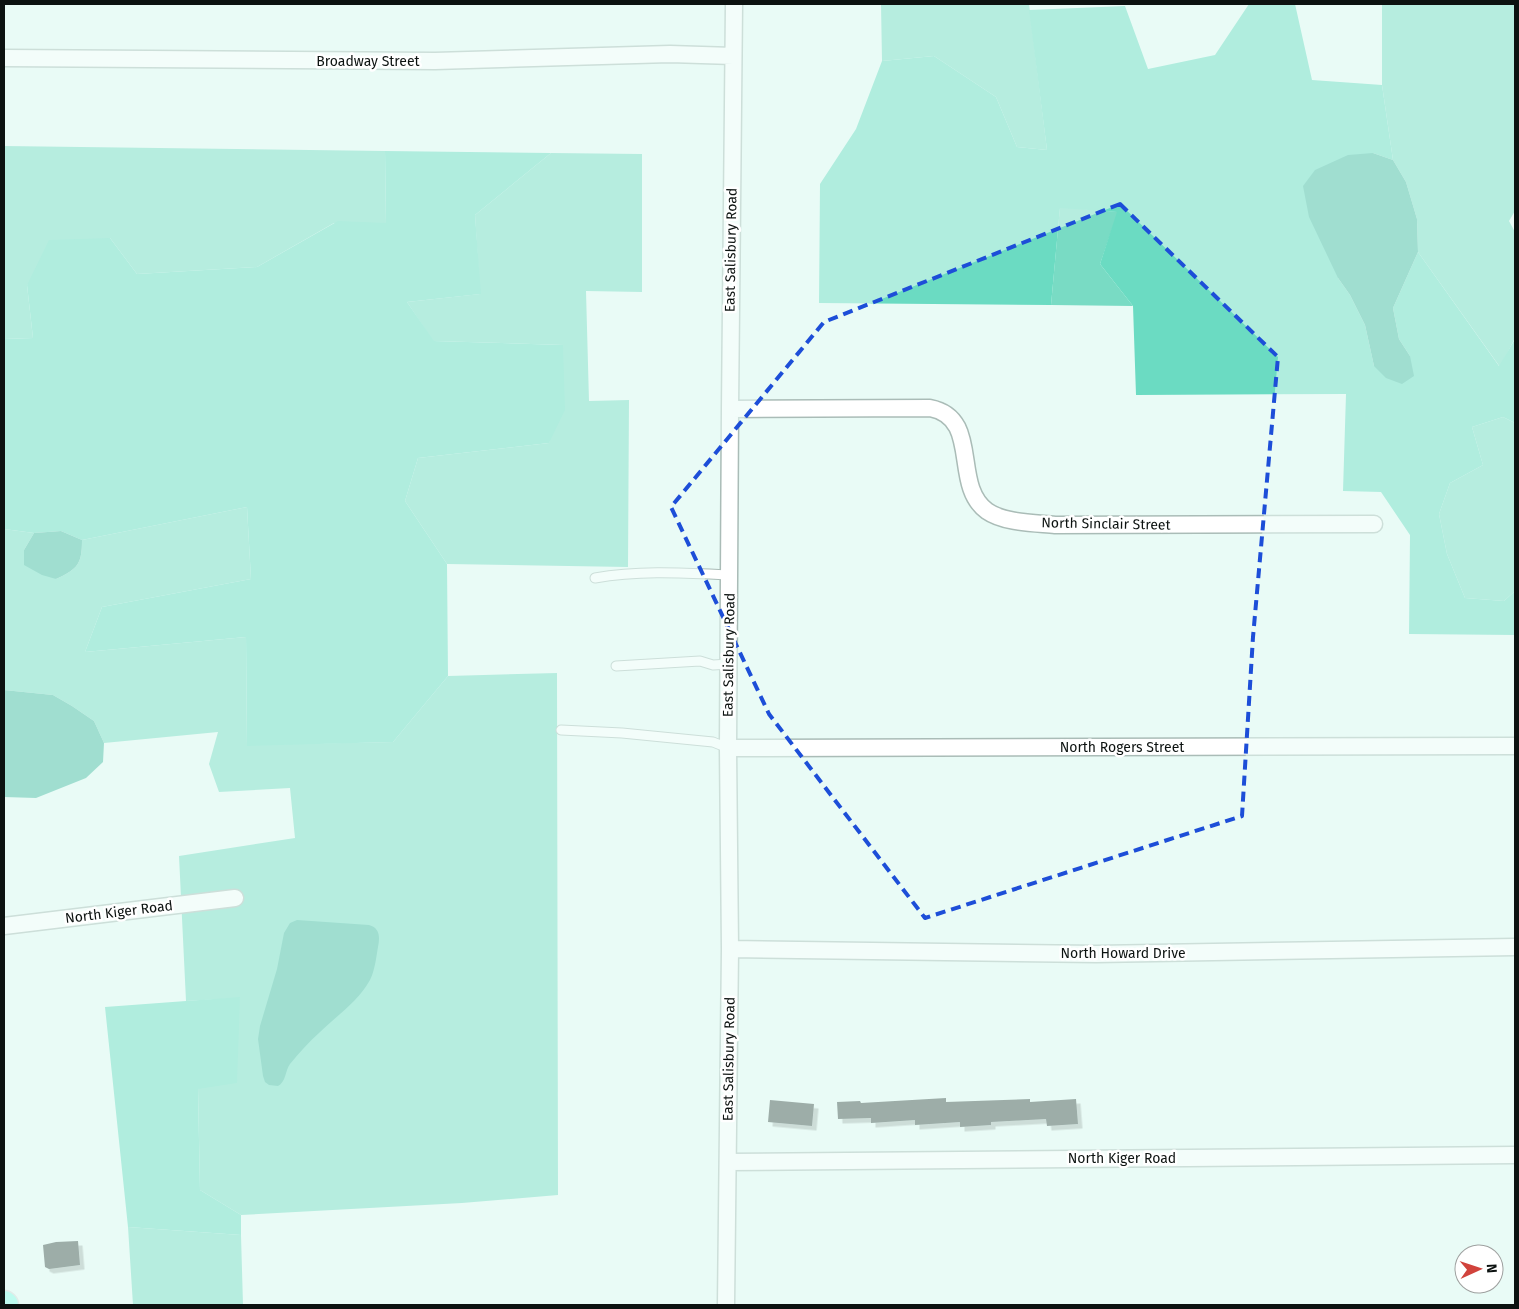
<svg xmlns="http://www.w3.org/2000/svg" width="1519" height="1309" viewBox="0 0 1519 1309" font-family="'Fira Sans',sans-serif">
<style>
.green{fill:#79dbc4}
.forest{fill:#6bdbc2}
.water{fill:#47bba3}
.building{fill:#41504c;filter:url(#shadow)}
.lines{fill:none;stroke-linecap:round;stroke-linejoin:round}
.lane-casing{stroke:#aabcb7;stroke-width:11}
.street-casing{stroke:#aabcb7;stroke-width:19}
.primary-casing{stroke:#d8d9d9;stroke-width:29}
.lane{stroke:#fff;stroke-width:9}
.street{stroke:#fff;stroke-width:16}
.primary{stroke:#8afae6;stroke-width:26}
.marked{fill:none;stroke:#1d4ed8;stroke-width:4;stroke-dasharray:10 6;stroke-linejoin:round}
.labels{text-anchor:middle;dominant-baseline:central;stroke-width:5;stroke-linejoin:round;paint-order:stroke}
.street-label{font-size:14px;fill:#0c1210;stroke:#fff}
</style>
<defs>
<filter id="shadow"><feDropShadow dx="4.5" dy="4.5" stdDeviation="0" flood-color="#0004"/></filter>
</defs>
<rect width="100%" height="100%" fill="#e9fbf6"/>
<path class="green" d="M881,4H1029L1047,150L1017,147L996,97L934,56L882,61Z
M1382,4H1515V211L1509,221L1515,232V338L1500,367L1418,252L1417,219L1406,182L1393,160L1382,85Z
M4,146L385,151L386,223H334L257,267L137,274L110,238L27,285L33,338L4,339Z
M551,153L642,154V292L586,291L589,401L629,400L628,567L447,564L405,501L418,458L549,443L563,345L433,341L407,302L480,294L475,215Z
M1060,207L1118,212L1100,264L1133,306L1051,305Z
M1503,417L1515,423V591L1504,601L1465,598L1447,554L1439,514L1450,483L1483,465L1472,427Z
M247,507L251,579L102,607L85,652L246,637L247,745L393,742L448,676L557,673L558,1195L462,1203L241,1215L200,1190L198,1089L240,998L186,1001L179,856L295,838L290,788L219,792L209,764L218,732L104,743L94,721L72,706L53,695L4,690V529L34,533L24,550L56,579C78,569 82,564 82,540Z
M128,1227L241,1235L243,1305H133Z"/>
<path class="forest" d="M1249,4H1295L1312,80L1382,85L1393,160L1373,153L1338,278L1350,295L1365,325L1374,366L1410,356L1399,339L1393,308L1418,252L1499,366L1515,339V423L1503,417L1472,427L1483,465L1450,483L1439,514L1447,554L1465,598L1504,601L1515,591V635L1409,634L1410,535L1381,492L1343,491L1346,394L1136,395L1133,306L1100,264L1117,212L1060,208L1051,305L819,303L820,184L856,129L882,61L934,56L996,97L1017,147L1047,150L1029,10L1125,6L1148,69L1215,55Z
M385,151L551,153L475,215L481,294L407,302L434,341L563,345L565,410L549,443L418,458L405,501L447,564L448,676L393,742L247,746L246,637L85,652L102,607L251,579L247,507L82,540L61,531L34,533L4,529V339L33,338L27,285L49,240L110,238L137,274L257,267L338,221L386,223Z
M240,997L237,1083L198,1089L200,1190L241,1215V1235L128,1227L105,1007Z"/>
<path class="water" d="M1373,153L1393,160L1406,182L1417,219L1418,252L1393,308L1399,339L1410,356L1414,376L1402,384L1386,378L1374,366L1365,325L1350,295L1338,278L1309,217L1303,186L1315,170L1348,155Z
M61,531L82,540C82,564 78,569 56,579L42,575L24,565V550L34,533Z
M4,690L53,695L72,706L94,721L104,743L103,762L86,778L36,798L4,797Z
M297,920L369,925C380,928 380,937 378,947C376,958 375,970 370,980C358,1002 336,1016 319,1033C309,1042 299,1053 290,1064C285,1071 286,1082 278,1086L269,1085L265,1082L263,1076L258,1039L260,1026L277,969L284,933L290,923Z"/>
<path class="building" d="M946,1098V1102L1030,1099V1102L1076,1099L1078,1124L1047,1126L1046,1119L991,1122V1125L960,1127V1122L915,1125V1120L871,1123V1118L838,1119L837,1102L860,1101L861,1103Z
M770,1100L814,1104L812,1126L768,1122Z
M78,1241L80,1265L49,1269L45,1267L43,1245L56,1242Z"/>
<g class="lines">
<g class="lane-casing">
<path id="lane" d="M595,578C640,570 685,573 730,575
M616,666L700,661L713,665L729,664
M561,730L622,733L713,742L728,748"/>
</g>
<g class="street-casing">
<path id="street" d="M4,58L435,61L670,54L733,56
M730,409L930,408C982,418 951,485 987,511C1004,523 1035,523 1055,525L1374,524
M728,748L1515,746
M4,926L235,898
M730,949L1096,954L1515,947
M728,1162L1515,1155
M726,1305L730,949L728,748L730,409L734,4"/>
</g>
<g class="primary-casing">
<path id="primary" d="M4,1304L5,1305"/>
</g>
<use href="#lane" class="lane"/>
<use href="#street" class="street"/>
<use href="#primary" class="primary"/>
</g>
<path d="M0 0H1519V1309H0ZM1120,204L1278,357L1253,637L1242,816L925,918L769,714L671,507L824,322Z" fill="#e9fbf6" fill-opacity=".55" fill-rule="evenodd"/>
<path class="marked" d="M1120,204L1278,357L1253,637L1242,816L925,918L769,714L671,507L824,322Z"/>
<g class="labels">
<g class="street-label">
<text x="368" y="61">Broadway Street</text>
<text transform="translate(731 250) rotate(-89)">East Salisbury Road</text>
<text transform="translate(1106 524) rotate(1)">North Sinclair Street</text>
<text transform="translate(729 655) rotate(-89)">East Salisbury Road</text>
<text x="1122" y="747">North Rogers Street</text>
<text transform="translate(119 912) rotate(-7)">North Kiger Road</text>
<text x="1123" y="953">North Howard Drive</text>
<text transform="translate(729 1059) rotate(-89)">East Salisbury Road</text>
<text x="1122" y="1158">North Kiger Road</text>
</g>
</g>
<rect width="1519" height="1309" fill="none" stroke="#0c1210" stroke-width="10"/>
<g transform="translate(1479 1269) rotate(87)"><circle r="24" fill="#ffffff" stroke="#9ea09f"/>
<path d="M0-4L9 19L0 12L-9 19Z" fill="#d1433c"/>
<text y="-8" font-size="14" font-weight="bold" text-anchor="middle" fill="#0c1210">N</text>
</g>
</svg>
